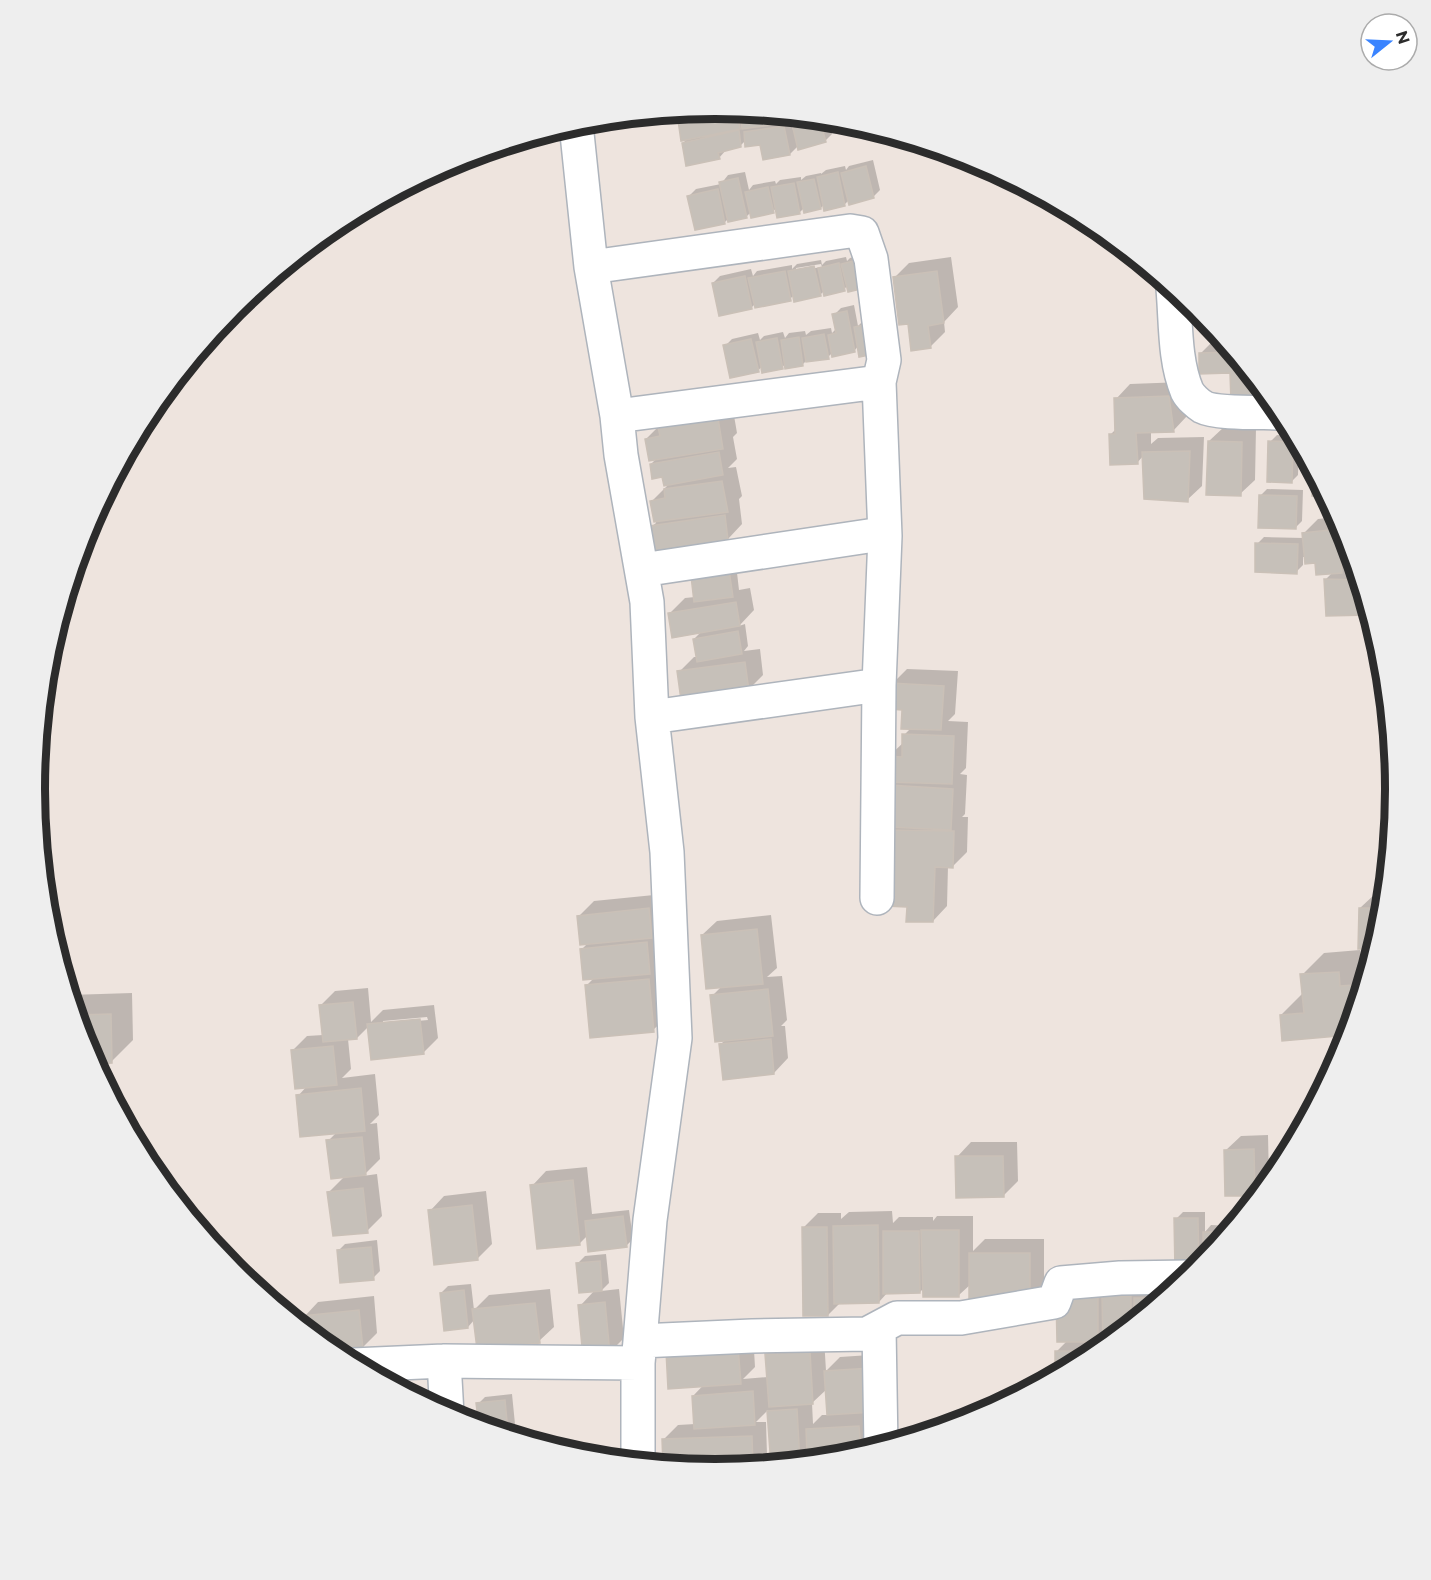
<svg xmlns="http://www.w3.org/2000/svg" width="1431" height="1580" viewBox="0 0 1431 1580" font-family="Montserrat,sans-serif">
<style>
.shadow{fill:#0003;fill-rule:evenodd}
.building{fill:#c6c0b9;stroke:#cac0b7;stroke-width:1.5}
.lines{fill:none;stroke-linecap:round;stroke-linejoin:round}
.minor-casing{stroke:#aeb4bc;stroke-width:36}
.path{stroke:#c4c4c4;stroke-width:4;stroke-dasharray:4.5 3;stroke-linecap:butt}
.minor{stroke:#fff;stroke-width:33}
.rim{fill:none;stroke:#2c2c2c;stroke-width:8}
</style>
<rect width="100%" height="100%" fill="#eee4de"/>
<path class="shadow" d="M716,109L828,120L832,134L825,141L799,145L790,154L761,143L746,140L740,146L726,150L719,158L683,143L688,138L682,140L678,113ZM804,119L793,130L791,121Z
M873,160L880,190L873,197L849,200L844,205L824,204L821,208L805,207L799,213L777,208L773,211L751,212L746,217L729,218L725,222L696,229L689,196L696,189L721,184L728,175L745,172L749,190L753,185L775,181L776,184L780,180L801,177V180L806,176L821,173V174L826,170L845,166L846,170L849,166Z
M869,253L844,290L824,291L820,295H794L790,299L755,304L751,308L713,283L720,276L751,269L753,276L757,271L792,265V269L797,264L821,260L822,265L826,261L846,257L847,261L850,258ZM821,264L822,267L796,271V268Z
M951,257L958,307L944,322L945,332L930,347L894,278L909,263Z
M854,305L858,326L863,321L881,317L855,350L833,352L828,357L806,361L803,364L787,367L786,364L782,367L762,366L758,371L725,346L732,339L758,333L760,340L764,336L783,332L785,338L789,333L805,331L806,335L811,331L831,328L832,333L837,328L834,315L841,308Z
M1215,339H1222L1271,399L1200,354Z
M1183,382L1187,416L1173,431H1151V444L1158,438L1204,437L1202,486L1187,500L1143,456L1137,463L1110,435L1117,428L1116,399L1130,384Z
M732,404L737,433L733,437L737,459L728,468L736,467L742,496L739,499L742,524L728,539L651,527L656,523L652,501L670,483L651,464L657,458L646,439L661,424Z
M1224,427L1256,428L1255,480L1240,494L1209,441Z
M1277,435L1295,436L1299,444L1298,475L1291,482L1270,442Z
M1267,489L1303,490L1302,521L1295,528L1260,496Z
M1338,517L1345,530L1354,559L1348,565H1356L1369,611L1367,613L1326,579L1333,572L1306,557H1303V565L1296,572L1257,544L1264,537L1304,538V533L1318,519Z
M736,564L739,590L750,588L754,610L739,626L745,624L748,646L744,651L760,649L763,675L748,690L679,672L694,657H698L694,639L702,631L670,613L685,598L695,597Z
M907,669L958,671L955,714L948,721L968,722L966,768L960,774L967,775L965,814L962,817H968L967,852L953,866H948L947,906L933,921L908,905L888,831V757L904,742V735L911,728L892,684Z
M1392,746L1396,790L1387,885L1390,748Z
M664,894L668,1016L653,1030L586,986L594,978L582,949L588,943L579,916L594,901Z
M1375,894H1386L1383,923L1376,948H1360L1362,965L1371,964L1345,1051L1342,1056H1335V1042L1342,1034L1281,1015L1303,993L1302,975L1324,953L1360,950V908Z
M771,915L777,968L767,977L782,976L787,1020L781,1026H785L788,1058L774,1073L720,1045L726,1039L712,996L722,986L702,935L717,921Z
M368,988L371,1022L383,1010L434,1005L438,1038L423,1053L369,1026L357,1038L348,1039L351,1069L342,1078L375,1074L379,1115L370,1124L377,1123L380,1159L363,1176L377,1174L382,1216L367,1231L329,1192L345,1176L328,1141L337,1132L298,1096L307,1086L292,1051L307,1036L323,1035L320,1006L335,991ZM427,1017L428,1020L383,1024V1021Z
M132,993L133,1040L111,1062L86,1050L69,995Z
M1268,1135L1269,1180L1254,1194L1226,1150L1241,1136Z
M971,1142H1017L1018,1181L1003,1196L957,1157Z
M587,1167L592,1214L629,1210L633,1239L626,1246L588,1235L579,1244L532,1186L546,1171Z
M486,1191L492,1244L477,1259L430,1211L444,1196Z
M1246,1206H1251L1199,1267L1176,1219L1183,1212H1205V1232L1211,1225L1231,1226V1220Z
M892,1211L893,1223L899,1217H933V1221L937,1216H973V1251L985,1239H1044V1286L1030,1300L971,1284L959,1295L924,1288L920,1292H888L879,1302H841L828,1315L803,1228L818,1213H841V1219L849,1212Z
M377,1240L380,1271L373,1278L338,1251L345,1244Z
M606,1254L609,1283L601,1291L619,1289L624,1338L609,1353L580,1306L595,1290L578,1263L585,1256Z
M471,1284L474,1310L489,1295L550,1289L554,1327L539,1341L475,1319L468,1327L441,1293L448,1286Z
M1182,1284L1094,1356L1056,1376V1352L1067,1341L1058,1297Z
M374,1296L377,1333L363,1347L330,1351L305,1330L304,1317L318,1302Z
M753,1333L755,1367L743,1379L768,1377L766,1355L781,1340L824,1338L826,1371L840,1357L885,1354L873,1450L848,1458L812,1459L819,1453H814L804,1462L772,1465L768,1410L756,1422H766L767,1455L755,1467L715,1471L664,1466V1439L678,1425L695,1424L693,1396ZM827,1389L828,1415H822L813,1424L812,1403Z
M512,1394L515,1424L508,1431L497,1432L480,1427L478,1404L485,1397Z
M942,1429L893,1444L906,1432Z"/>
<path class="building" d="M716,109L737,111L740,129L681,141L677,113Z
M740,111L784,116L785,123L742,129Z
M786,116L809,118V120L787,124Z
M820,121L826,142L798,150L793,128Z
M784,126L790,155L763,160L760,145L745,147L744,132Z
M739,130L741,147L718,153L720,159L686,166L682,143Z
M866,166L874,198L849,205L841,173Z
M838,172L845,206L824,211L817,177Z
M738,178L747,218L728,222L719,182Z
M814,179L821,209L804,213L797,182Z
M794,183L800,214L777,218L771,187Z
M768,187L774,213L751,218L745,192Z
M718,189L725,224L695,230L687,196Z
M862,259L869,287L848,292L841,264Z
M839,263L845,291L824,296L818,268Z
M814,266L821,296L794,302L788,271Z
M785,271L791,301L755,308L748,278Z
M937,271L944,323L928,326L931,348L911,351L908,324L899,325L893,277Z
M745,276L752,309L719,316L712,283Z
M847,311L855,352L832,357L828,335L836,333L832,314Z
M874,323L879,353L859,357L854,327Z
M824,334L829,359L806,362L802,338Z
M799,337L803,366L785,369L781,340Z
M777,338L783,369L762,373L756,342Z
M751,339L759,372L730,378L723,345Z
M1233,352L1272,400L1231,401L1230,373L1199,374V353Z
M1169,396L1174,432L1136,433L1138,464L1110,465L1109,434H1115L1114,398Z
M718,418L723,449L649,461L645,439L660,436L658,427Z
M1208,441L1242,442L1241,496L1206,495Z
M1268,441L1293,442L1292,483L1267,482Z
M1190,451L1188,502L1144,499L1142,452Z
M719,452L723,475L664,486L662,477L652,479L650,464Z
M1313,470L1327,497L1312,496Z
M722,481L728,512L654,522L650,501L665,498L664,489Z
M1259,495L1297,496L1296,529L1258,528Z
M725,515L728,540L654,552L650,526Z
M1339,529L1342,573L1316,575L1315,563L1305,564L1302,533Z
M1255,543L1298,544L1297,574L1255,572Z
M729,570L733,597L694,602L691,576Z
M1324,579L1360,580L1366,601L1368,615L1326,616Z
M736,602L740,626L672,638L668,613Z
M738,631L742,654L697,662L693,639Z
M745,662L749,691L681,700L677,671Z
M890,683L944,686L941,730L901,729L902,710L890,709Z
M902,734L954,736L952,784L886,782L887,756L902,757Z
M1389,748H1392L1396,790L1387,887L1383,886Z
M889,785L953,789L951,830L887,827Z
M887,830L954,831L953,868L935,867L933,922H906L907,907L885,906Z
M649,908L652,938L580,945L577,916Z
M1359,908H1385L1383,923L1375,949H1358Z
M757,929L763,984L706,989L701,935Z
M647,942L650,974L583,980L580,949Z
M1339,972L1340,986L1365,984L1357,1009H1348L1349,1035L1282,1041L1280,1015L1304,1013L1300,974Z
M649,979L654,1032L590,1038L585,985Z
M768,989L773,1036L715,1042L710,995Z
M353,1002L357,1039L323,1042L319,1005Z
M111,1014L112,1063L93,1064L86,1050L76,1015Z
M420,1019L424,1054L371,1060L367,1024Z
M771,1039L774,1074L723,1080L719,1044Z
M1333,1041H1347L1341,1058H1333Z
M333,1046L337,1085L295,1089L291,1050Z
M361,1088L365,1131L300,1137L296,1095Z
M362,1137L366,1175L331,1179L326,1140Z
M1254,1149L1255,1196H1225L1224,1150Z
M955,1156H1003L1004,1197L956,1198Z
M573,1180L580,1245L537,1249L530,1185Z
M363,1188L368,1233L333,1236L327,1192Z
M472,1205L478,1260L434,1265L428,1210Z
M623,1216L627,1247L588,1252L585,1221Z
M1174,1218H1198L1199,1269H1175Z
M1230,1220H1240L1230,1232Z
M878,1225L879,1303L834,1304L833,1226Z
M802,1227H827L828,1316H803Z
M921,1230H959V1297H923Z
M883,1231H919L920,1293L883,1294Z
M1203,1232H1227V1235L1203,1264Z
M371,1247L374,1280L340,1283L337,1250Z
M969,1253H1030V1302H969Z
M600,1261L602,1291L579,1293L576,1263Z
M464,1290L468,1328L444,1331L440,1293Z
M1056,1296H1098V1342H1057Z
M1102,1296H1131V1326L1103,1348Z
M1134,1298H1165L1134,1323Z
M605,1302L610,1354L583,1357L578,1305Z
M535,1303L540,1343L477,1349L472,1309Z
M359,1310L363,1349L332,1352L304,1329L302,1316Z
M738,1347L741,1384L668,1389L666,1351Z
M1055,1351H1100L1055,1377Z
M810,1352L813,1404L769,1407L765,1354Z
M871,1368L874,1412L827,1415L824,1371Z
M753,1391L755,1425L694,1429L692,1396Z
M505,1400L508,1432L501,1433L479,1426L476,1403Z
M797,1409L800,1463L771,1466L767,1411Z
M859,1426L861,1451L807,1455L806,1429Z
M752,1436L753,1467L715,1471L663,1466L662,1439Z
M855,1456L848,1458L811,1462V1458Z"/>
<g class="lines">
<g class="minor-casing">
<path id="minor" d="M576,124L591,267L617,416L621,455L647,602L652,717L667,852L675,1038L650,1220L640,1341L638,1363V1463
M591,267L850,231L862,233L871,259L884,360L879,382L885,536
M1173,289C1176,321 1174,360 1187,391C1190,397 1198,404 1203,407C1216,414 1266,412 1282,413
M617,416L879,382
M642,570L875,535L885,536L879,685L877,898
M652,717L879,685
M879,1328L881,1448
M640,1341L752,1336L867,1334L897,1318H961L1054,1302L1061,1283L1120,1278L1191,1277
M444,1361L447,1415
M353,1365L444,1361L638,1363"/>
</g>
<path class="path" d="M270,279L271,286"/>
<use href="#minor" class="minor"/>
</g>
<path d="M0 0H1431V1580H0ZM45 789a670 670 0 1 1 1340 0a670 670 0 1 1-1340 0Z" fill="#eee" fill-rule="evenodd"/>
<path class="rim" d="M45 789a670 670 0 1 1 1340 0a670 670 0 1 1-1340 0Z"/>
<g transform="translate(1389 42) rotate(72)"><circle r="28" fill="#ffffff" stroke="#ababab" stroke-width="1.5"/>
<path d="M0-4.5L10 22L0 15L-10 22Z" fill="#3a84ff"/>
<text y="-9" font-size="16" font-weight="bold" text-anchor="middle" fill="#2c2c2c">N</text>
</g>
</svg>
